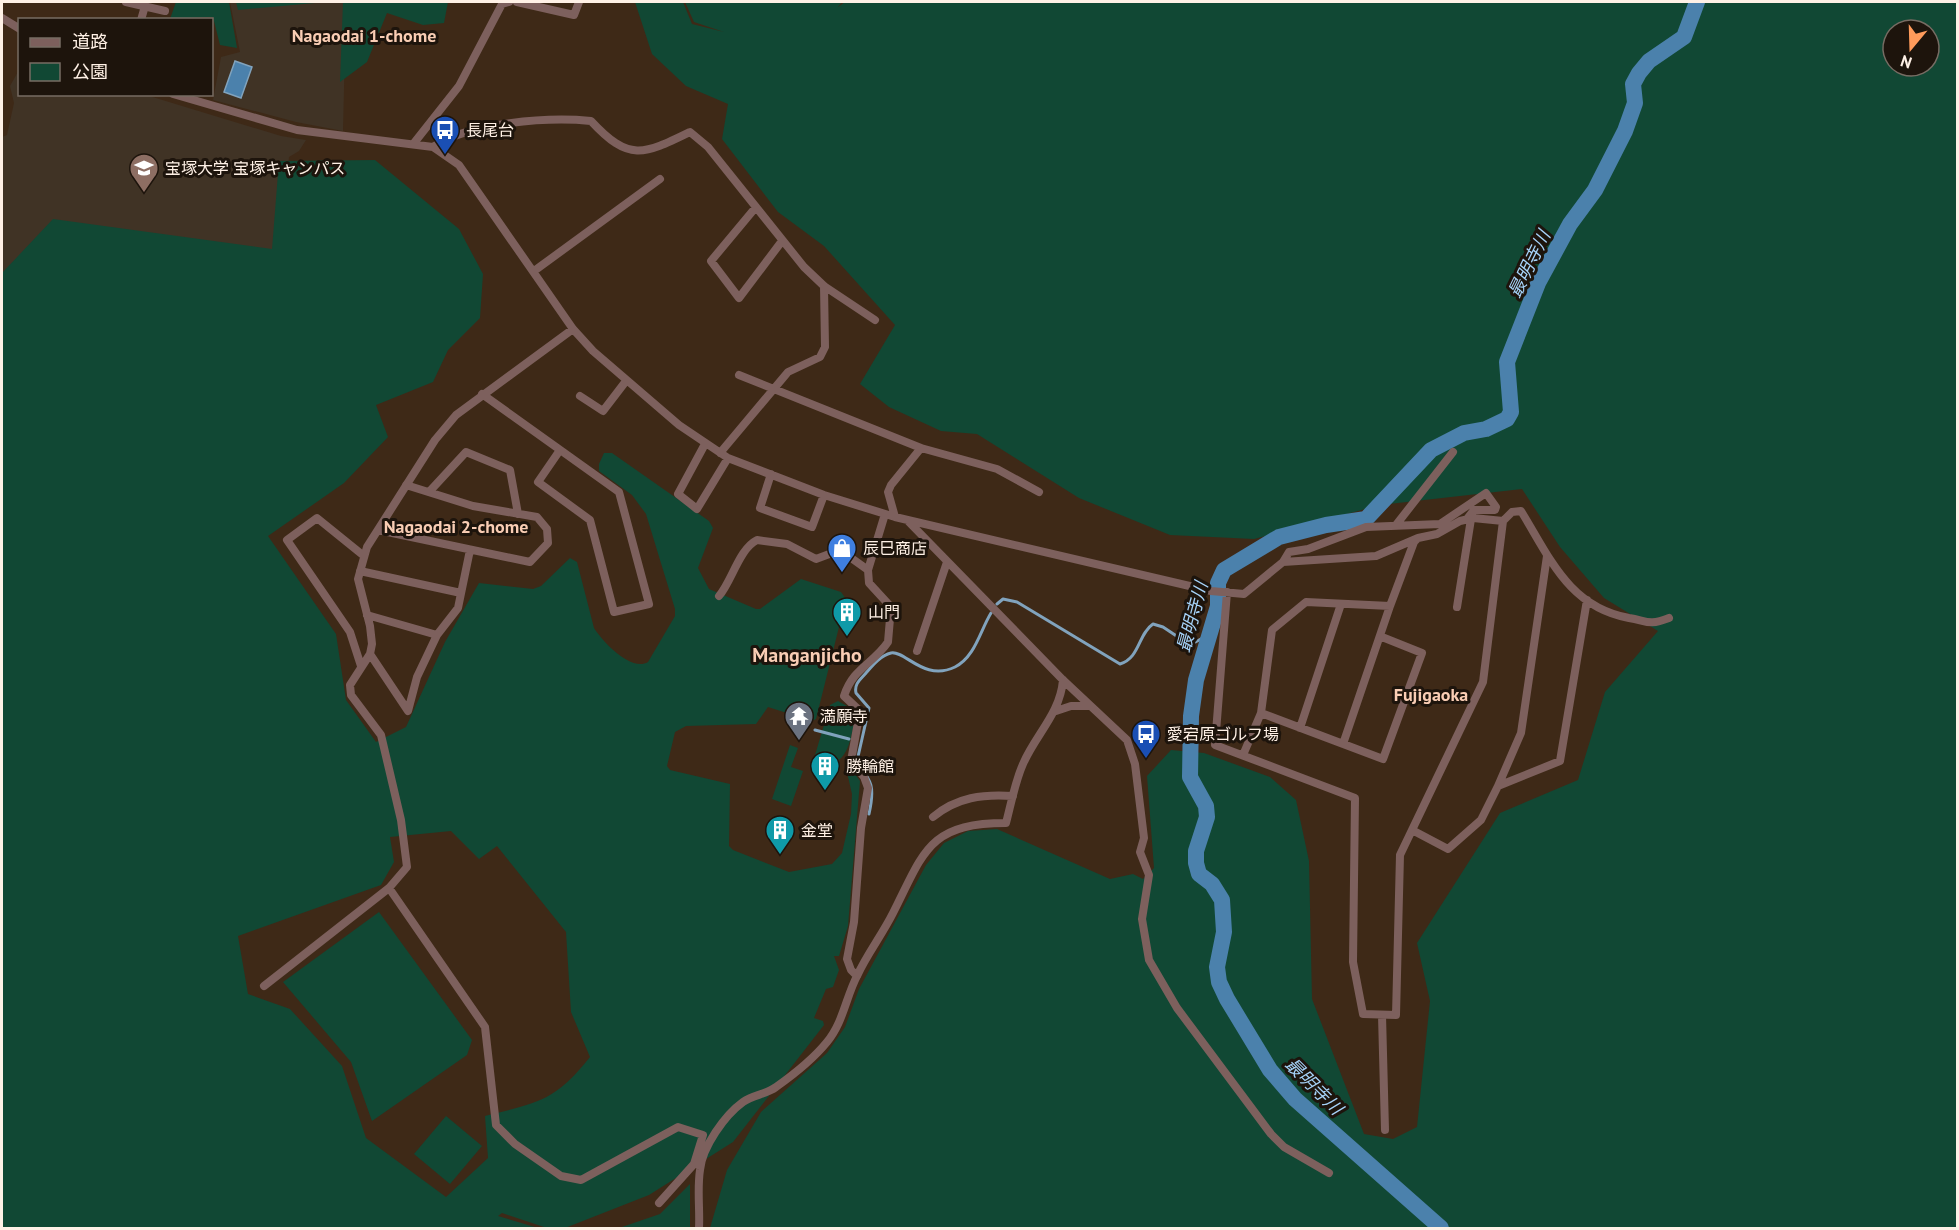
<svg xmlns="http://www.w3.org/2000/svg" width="1959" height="1230" viewBox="0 0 1959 1230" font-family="'PT Sans','Noto Sans JP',sans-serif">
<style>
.education{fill:#403325}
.green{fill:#114834;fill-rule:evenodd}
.water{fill:#4b81ac;stroke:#81a3bd;stroke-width:1.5}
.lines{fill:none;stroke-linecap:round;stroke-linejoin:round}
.stream{stroke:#81a3bd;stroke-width:3}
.river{stroke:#4b81ac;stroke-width:16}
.street{stroke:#7d605d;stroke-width:8}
.labels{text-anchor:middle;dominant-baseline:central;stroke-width:6;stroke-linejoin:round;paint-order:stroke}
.poi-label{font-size:16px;fill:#fff1e6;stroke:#1d140c;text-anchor:start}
.neighbourhood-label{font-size:18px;font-weight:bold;fill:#f9cdb4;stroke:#1d140c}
.water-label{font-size:18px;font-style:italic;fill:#a6d3f9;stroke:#1d140c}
.quarter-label{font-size:20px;font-weight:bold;fill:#f9cdb4;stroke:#1d140c}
</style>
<rect width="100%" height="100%" fill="#3e2917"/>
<path class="education" d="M230,2H346L343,131L296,122L213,100L221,57L240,52Z
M19,70L20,94L146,95L281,136L306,140L299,151L289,157L281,254L2,275V137L7,135L14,103L10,86Z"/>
<path class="green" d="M176,2H229L237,48L220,45L213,17L170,19Z
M236,2H315V3L238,10Z
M343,2H448L444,23L423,25L387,13L367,62L340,82Z
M635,2H683L692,24L724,32L694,22L685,2H842L838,7L845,2H1957V1228H710L727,1170L761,1112L827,1053L845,1027L859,989L926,865L944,843L968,831L997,829L1110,879L1133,874L1143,879L1154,868L1147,776L1171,750L1204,753L1270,777L1296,800L1309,861L1312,999L1364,1134L1393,1139L1417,1127L1430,1001L1417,943L1500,813L1578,780L1605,692L1658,631L1604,598L1560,547L1522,489L1380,505L1254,539L1170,535L1079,498L977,434L941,431L889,407L860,384L895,325L824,246L778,212L722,139L728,104L686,86L652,54ZM1893,30H1929V66H1893Z
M375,160L459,229L483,274L480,318L448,350L433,382L376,405L388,437L344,483L268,536L336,634L346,700L376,742L406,727L445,642L479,583L533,589L541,586L570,558L577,562L594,628C603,642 631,672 648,662L675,616V609L646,514L632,495L599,471V464L604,453H612L709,521L713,528L698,568L709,589L756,609H760L801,579L841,592L846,599L816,719L812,721L768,707L756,724L686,726L675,732L667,766L670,770L730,784L729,846L733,850L789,872L832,864L842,853L851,814L852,794L846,768L852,770L860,781L848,926L839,956H834L839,970L833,987L826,989L814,1018L823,1021L824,1025L733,1142L649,1195L565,1228H547L502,1213L498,1216L538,1228H2V273L53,219L272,249L279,161ZM451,831L479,859L497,846L566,932L571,1012L590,1057C554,1102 539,1102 485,1116L488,1158L446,1197L366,1138L342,1066L290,1009L248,994L238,936L381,885L394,862L390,837Z
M838,701L856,711C852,732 849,776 817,759L815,755L830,705Z
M790,745L798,748L791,767L803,771L791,806L772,799Z
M379,912L472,1040L467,1055L372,1121L351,1062L283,982Z
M446,1116L482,1146L450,1184L414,1154Z
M690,1184V1228H619L660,1214Z"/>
<path class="water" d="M235,61L252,67L241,98L224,92Z"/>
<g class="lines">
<path class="stream" d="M997,604L1003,599L1017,602L1120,664C1140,658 1138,634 1153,624L1163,627L1190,645L1210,634
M815,730L849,739
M869,814C875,787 872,782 857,761L869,708L856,693C854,684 860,680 866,673C872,666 881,655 891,653C905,650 924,682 955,667C975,657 980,631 991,613"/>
<path class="river" d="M1441,1228L1295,1099L1270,1070L1227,999L1219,982L1217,967L1224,932L1222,900L1212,884L1199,874L1196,863V851L1207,817L1206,806L1190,777L1191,716L1196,680L1218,606V583L1224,570L1279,537L1326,525L1366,519L1431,450L1464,433L1486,429L1507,419L1511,412L1507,362L1538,283L1570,224L1595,190L1625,131L1635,103L1633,84L1639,73L1649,61L1684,37L1697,2"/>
<path class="street" d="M126,2L165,11
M517,2L574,15L579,2
M2,18L20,29
M141,20L145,6
M173,94L297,130L433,147L459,165L573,329L593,351L679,425L728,458L824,495L895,517L1211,591L1244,594L1283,562L1376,556L1418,538
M414,143L459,86L502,4L509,2
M433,147C469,122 549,117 591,121C629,162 643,155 690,132L708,147L804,267L824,286L875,320
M756,207L711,261L739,298L782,241
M534,271L660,179
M739,375L921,448L997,469L1039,492
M482,394L619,492L649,604L614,612L590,520L538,482L560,450
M580,396L603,411L626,381
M705,444L678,494L697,509L728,458
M720,453L788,372L820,357L825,347L824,286
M771,474L760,508L812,527L824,495
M429,492L466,452L510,470L518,514
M895,517L888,492L891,485L921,448
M907,520L1063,680L1127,740L1135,764L1144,838L1140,852L1149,875L1142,919L1149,960L1177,1008L1271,1134L1284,1147L1329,1173
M1396,525L1453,452
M378,530L530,562L548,543L547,529L537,517L473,506L406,485
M1283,562L1289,552L1308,549L1366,527L1440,524L1486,493L1496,507L1495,510H1474L1467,519
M360,571L461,593
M1227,592L1215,745L1355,798L1353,962L1363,1014L1396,1015L1400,855L1483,682L1503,521
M719,596C732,581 739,549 757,540L787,544L816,559L840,550L868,570
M1457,607L1471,519
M367,615L437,635
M917,651L947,562
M370,654L408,711L417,677L437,635L458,608L470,550
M361,666L350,632L287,540L317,518L364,556
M1056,711L1071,706H1090
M1261,713L1383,759L1422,653L1382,637
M1300,728L1341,604
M1343,744L1390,606
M1243,755L1261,713L1272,630L1306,602L1390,606L1414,542L1418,538L1437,534L1460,521L1473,518L1503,521L1512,512L1521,511C1550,558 1569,607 1629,618C1648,621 1648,626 1669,618
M1498,786L1521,733L1547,556
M933,817C957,797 983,794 1013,796
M1412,830L1448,849L1481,820L1498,786L1560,761L1587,600
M389,888L485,1027L496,1125L515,1144L561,1176L581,1180L678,1127L703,1135L694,1164L659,1203
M857,976L851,970L847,959L854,922L861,828L868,788L864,777L851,761L860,711L844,696C853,668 873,664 888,642L891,607L869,583L868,570L885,514
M264,986L389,888L407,867L401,820L381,735L351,695L350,685L370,654L372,644L370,626L358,579L367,547L435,440L456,415L573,329
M1382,1015L1385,1130
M699,1228C700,1209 697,1189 700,1170C702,1147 725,1115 743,1102C753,1095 767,1094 776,1087C793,1075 814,1058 827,1042C843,1023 846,997 857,976C867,954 882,935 893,913C924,852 928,823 1006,823C1011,804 1015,782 1023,764C1036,734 1060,714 1063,680"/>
</g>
<defs>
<g id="bus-pin" transform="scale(1.5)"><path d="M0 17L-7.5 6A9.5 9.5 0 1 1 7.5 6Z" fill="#1a4fb4" stroke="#1d140c"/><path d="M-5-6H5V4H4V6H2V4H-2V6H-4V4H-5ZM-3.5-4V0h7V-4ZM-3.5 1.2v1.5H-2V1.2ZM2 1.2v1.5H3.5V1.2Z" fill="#fff"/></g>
<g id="university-pin" transform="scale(1.5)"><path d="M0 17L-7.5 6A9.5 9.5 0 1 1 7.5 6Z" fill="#8d6e63" stroke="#1d140c"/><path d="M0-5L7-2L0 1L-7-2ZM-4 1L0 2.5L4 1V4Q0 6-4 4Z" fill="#fff"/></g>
<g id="shop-pin" transform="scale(1.5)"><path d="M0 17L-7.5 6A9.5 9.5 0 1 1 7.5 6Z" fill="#3f7fe0" stroke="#1d140c"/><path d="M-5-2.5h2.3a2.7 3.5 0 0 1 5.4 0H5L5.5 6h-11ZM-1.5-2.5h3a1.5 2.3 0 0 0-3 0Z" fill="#fff"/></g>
<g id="building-pin" transform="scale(1.5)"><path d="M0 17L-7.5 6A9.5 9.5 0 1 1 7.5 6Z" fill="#0f9aa8" stroke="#1d140c"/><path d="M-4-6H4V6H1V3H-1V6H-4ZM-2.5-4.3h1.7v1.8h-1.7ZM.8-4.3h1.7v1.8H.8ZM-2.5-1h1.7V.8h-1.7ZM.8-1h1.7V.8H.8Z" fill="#fff"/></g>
<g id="temple-pin" transform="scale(1.5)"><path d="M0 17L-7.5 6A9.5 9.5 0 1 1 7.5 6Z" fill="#6b7280" stroke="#1d140c"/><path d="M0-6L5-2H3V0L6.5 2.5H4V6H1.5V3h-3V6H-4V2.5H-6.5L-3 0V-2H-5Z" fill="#fff"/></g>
</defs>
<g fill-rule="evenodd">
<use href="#bus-pin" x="445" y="130"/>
<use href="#university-pin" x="144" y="168"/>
<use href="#shop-pin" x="842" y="548"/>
<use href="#building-pin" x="847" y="612"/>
<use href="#temple-pin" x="799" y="716"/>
<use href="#bus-pin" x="1146" y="734"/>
<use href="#building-pin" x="825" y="766"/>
<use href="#building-pin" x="780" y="830"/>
</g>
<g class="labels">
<g class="poi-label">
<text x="466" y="130">長尾台</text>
<text x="165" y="168">宝塚大学 宝塚キャンパス</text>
<text x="863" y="548">辰巳商店</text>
<text x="868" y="612">山門</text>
<text x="820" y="716">満願寺</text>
<text x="1167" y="734">愛宕原ゴルフ場</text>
<text x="846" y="766">勝輪館</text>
<text x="801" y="830">金堂</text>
</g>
<g class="neighbourhood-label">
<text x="364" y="35">Nagaodai 1-chome</text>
<text x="456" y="526">Nagaodai 2-chome</text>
<text x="1431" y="694">Fujigaoka</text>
</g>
<g class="water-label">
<text transform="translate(1529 264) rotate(-64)">最明寺川</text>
<text transform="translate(1192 617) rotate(-75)">最明寺川</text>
<text transform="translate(1314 1086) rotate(45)">最明寺川</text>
</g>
<g class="quarter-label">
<text x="807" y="655">Manganjicho</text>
</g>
</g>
<rect width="1959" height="1230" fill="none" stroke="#fff1e6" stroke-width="6"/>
<rect x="18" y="18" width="195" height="78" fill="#1d140c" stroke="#776c63" stroke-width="1.5"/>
<rect x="30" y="38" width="30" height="9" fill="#7d605d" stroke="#776c63" stroke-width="1.5"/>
<text x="72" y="48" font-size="18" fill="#fff1e6">道路</text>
<rect x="30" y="63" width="30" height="18" fill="#114834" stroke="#776c63" stroke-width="1.5"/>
<text x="72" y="78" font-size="18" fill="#fff1e6">公園</text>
<g transform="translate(1911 48) rotate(199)"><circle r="28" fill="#1d140c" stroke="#776c63" stroke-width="1.5"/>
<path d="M0-4.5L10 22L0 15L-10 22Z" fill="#ff9b5b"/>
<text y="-9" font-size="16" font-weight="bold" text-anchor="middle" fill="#fff1e6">N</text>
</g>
</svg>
